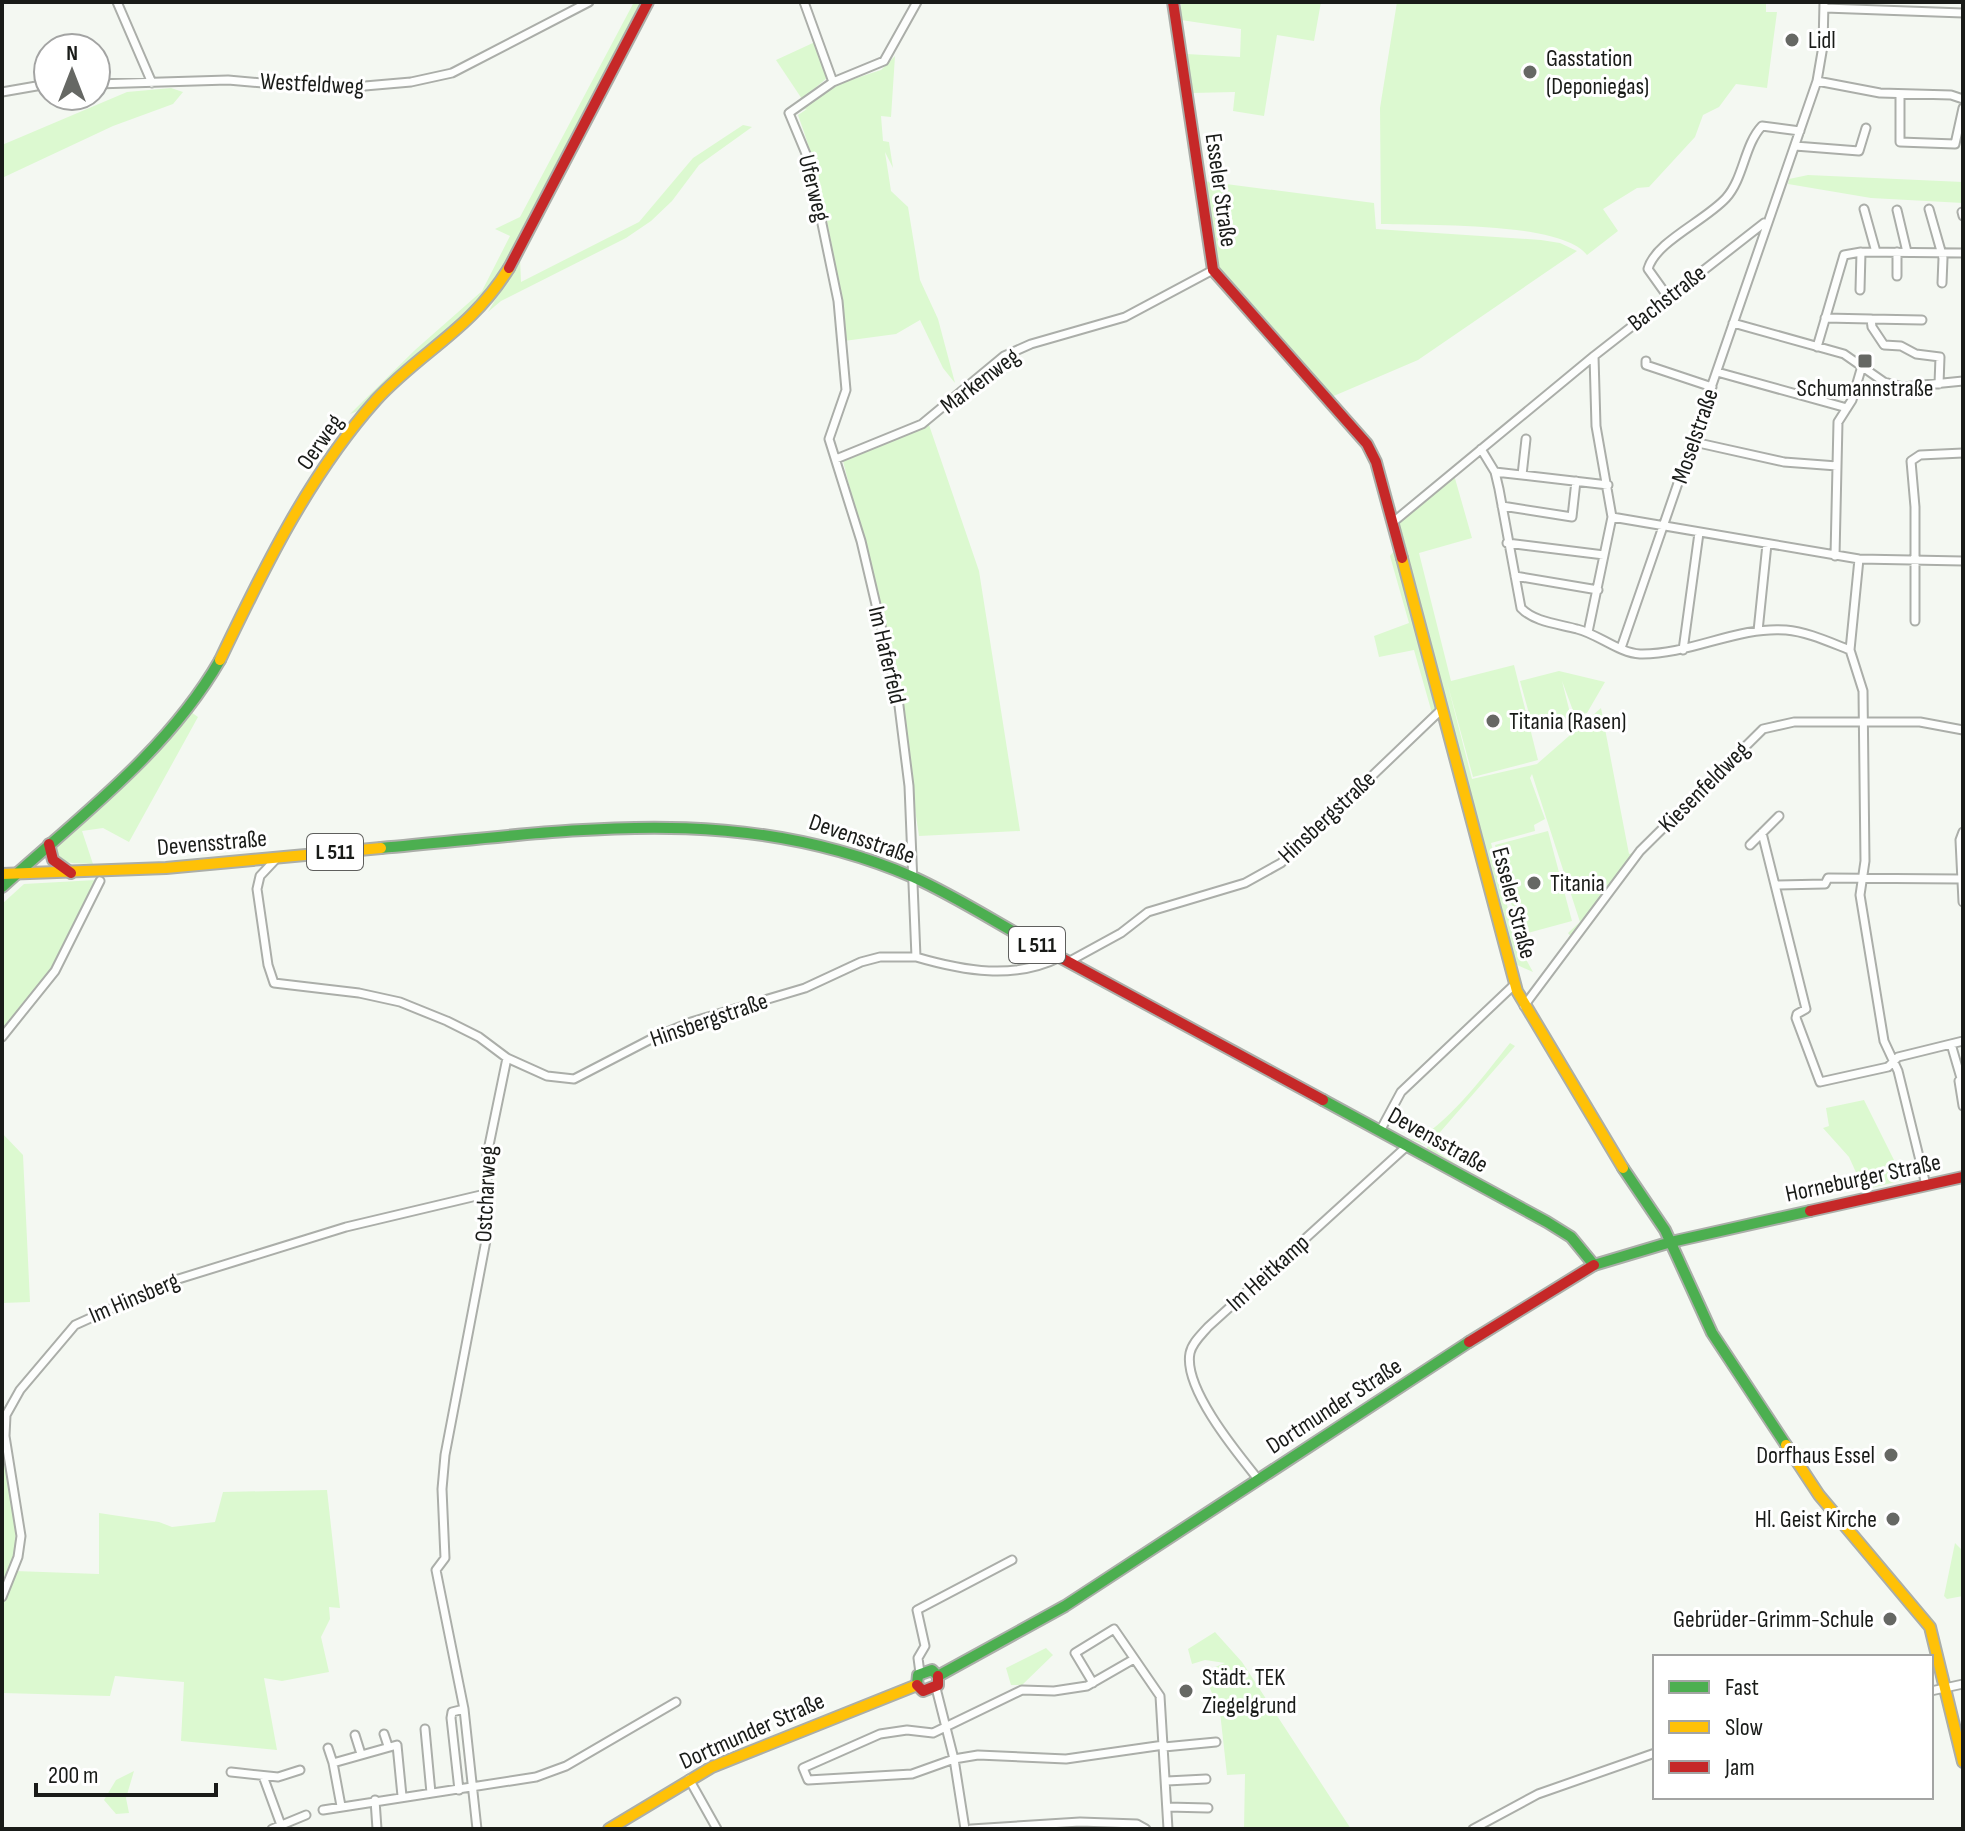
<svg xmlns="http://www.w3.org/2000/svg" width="1965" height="1831" viewBox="0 0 1965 1831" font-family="'Sofia Sans Condensed',sans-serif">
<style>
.green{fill:#dcf9d0}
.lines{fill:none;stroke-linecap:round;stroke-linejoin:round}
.street-casing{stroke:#abaea9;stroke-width:11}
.fast-casing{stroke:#abaea9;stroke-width:14}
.slow-casing{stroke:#abaea9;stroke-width:14}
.jam-casing{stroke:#abaea9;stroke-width:14}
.street{stroke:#fdfefd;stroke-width:7}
.fast{stroke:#4caf50;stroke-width:10}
.slow{stroke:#ffc107;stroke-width:10}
.jam{stroke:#c62828;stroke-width:10}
.poi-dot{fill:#666864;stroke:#fff;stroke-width:3}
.labels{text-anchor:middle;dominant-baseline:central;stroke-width:6;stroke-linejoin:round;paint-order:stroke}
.shield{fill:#fff;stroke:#5e5f5d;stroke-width:2}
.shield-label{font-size:22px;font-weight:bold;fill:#191b18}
.poi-label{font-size:24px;fill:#191b18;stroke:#fff;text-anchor:start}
.street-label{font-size:24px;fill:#191b18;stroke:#fff}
</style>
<rect width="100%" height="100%" fill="#f4f8f2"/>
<path class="green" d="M634,2H641L518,245L483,302L361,410L350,414L415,350L482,291L510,236L495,229L520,217Z
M1181,2H1321L1314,41L1277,35L1264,116L1233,111L1235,92L1192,93L1186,54L1240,57L1241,29L1181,20Z
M1397,2H1766V12H1777L1767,88L1736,84L1719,107L1703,115L1695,137L1649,187L1637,188L1603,209L1618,231L1587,255C1561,221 1425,226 1381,224L1380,108Z
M815,42L827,78L802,99L776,60Z
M895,56L891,117L881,116L883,141L889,142L893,168L885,152L891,191L908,207L920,280L938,319L955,383L943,368L920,320L896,334L844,341C837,266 824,185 798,115L807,109L797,110L832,86L881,70Z
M171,88L183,92L173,104L113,126L2,178V145L127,92Z
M743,125L752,127L699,165L672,201L651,221L626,238L501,301L488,312L520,258L521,282L639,222L693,158Z
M1808,175L1963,182V203L1871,198L1788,184L1789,179Z
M1203,181L1374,203L1376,229L1541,240L1560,243L1577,251L1418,360L1329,398L1217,267Z
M928,422L979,571L1020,831L919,836L892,656L843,461Z
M1454,475L1472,538L1419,553L1451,681L1514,665L1538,760L1473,777L1447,682L1472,779L1537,764L1601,708L1629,854L1633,853L1573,939L1568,933L1580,922L1532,774L1530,778L1545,819L1534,825L1535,831L1491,843L1515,936L1526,941L1522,952L1533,972L1515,964L1437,671H1431L1439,708L1432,713L1414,650L1379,657L1374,636L1409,623L1390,556L1398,546L1395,523Z
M1559,671L1605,682L1587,713L1575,716L1562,681L1571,717L1533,728L1520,681Z
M191,712L198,717L129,842L103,828L82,831L93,864C76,863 61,866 54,848L61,838Z
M1548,831L1572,921L1520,935L1495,845Z
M96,880C88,923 31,998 4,1032L2,904L24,884Z
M1510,1043L1515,1046L1428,1146L1494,1189L1425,1150L1428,1146L1407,1138L1418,1140C1455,1115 1482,1078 1510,1043Z
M1864,1100L1900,1172L1913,1169L1911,1178L1864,1190L1849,1157L1823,1128L1829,1126L1826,1108Z
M2,1133L23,1155L30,1302L2,1303Z
M2,1428L20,1515L15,1571L99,1574V1513L159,1522L172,1527L215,1522L223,1492L327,1490L340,1608L329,1607L330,1619L321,1637L329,1672L282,1681L264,1678L277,1750L181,1741L184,1682L115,1676L110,1696L2,1693Z
M1955,1543L1963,1551V1596L1947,1599L1944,1596Z
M1215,1632L1242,1662L1351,1829H1244L1245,1774L1227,1775L1220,1712L1203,1672L1225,1663L1205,1660L1192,1664L1188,1649Z
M1046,1648L1053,1655L1022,1685H1011L1006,1668Z
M134,1771L126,1798L129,1813L116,1814L104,1800L116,1780Z"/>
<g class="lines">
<g class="street-casing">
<path id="street" d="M117,2L152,83
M804,2L833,82
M1825,8L1963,13
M1817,81L1880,93L1951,95L1963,99
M96,84L228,80L330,89L411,82L452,73L589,2
M2,92L48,84
M1900,94V142L1955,144L1963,108
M1795,146L1859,151L1866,128
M1864,209L1876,252
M1929,209L1943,258L1942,283
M1897,210L1907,252
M1962,212L1963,216
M1897,276V252
M1860,290L1861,252
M1668,297L1648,269C1655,242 1705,221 1726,198C1744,178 1744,145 1762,126L1800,131
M1825,318L1871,319L1872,327L1884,345L1901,346L1916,354L1940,357L1939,384
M1871,319L1922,320
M1733,323L1844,354L1884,382L1903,387L1963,381
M1817,347L1844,255L1861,252L1963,253
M1646,361V365L1712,387
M1717,372L1847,408
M1694,442L1784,462L1837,466
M1481,449L1495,472L1499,489L1521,608C1534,622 1559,624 1577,629C1598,634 1619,653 1640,654C1690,655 1737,626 1786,630C1808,632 1829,642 1850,650
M836,459L922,424L1004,356L1031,344L1125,317L1213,270
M1495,472L1608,485
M1522,475L1526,439
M1502,506L1572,517L1576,481
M1612,517L1859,559L1963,561
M1392,523L1594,356L1764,223
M1507,543L1604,555
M1835,556L1838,422L1852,400L1862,366
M1859,559L1850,650L1863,691L1865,861L1860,895L1884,1041L1898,1071L1926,1185
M1515,576L1598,590
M1915,621V507L1911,461L1920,455L1963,453
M1758,631L1767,544
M1588,632L1612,517L1596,426L1594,356
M1621,648L1817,81L1823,46L1824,2
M1683,650L1699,533
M1963,832L1960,840L1963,902
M1762,833L1806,1009L1797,1014L1796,1018L1820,1082L1888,1067L1898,1057L1963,1041
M1750,845L1779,816
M276,859L260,876L257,889L268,965L274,983L359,993L400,1002L447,1021L479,1037L507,1058L547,1076L574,1079L657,1036L691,1022L805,988L861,962L880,957H916L909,786L898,698L861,541L829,439L846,390L838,301L809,161L789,113L833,82L884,61L917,2
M1778,885L1825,884L1828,878L1961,879
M916,957C964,971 1014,980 1060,957
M1068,962L1121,933L1148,912L1245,883L1281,863L1442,709
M1524,1006L1640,851L1763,729L1794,722H1920L1963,730
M2,1037L55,971L100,881
M1951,1044L1963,1085
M1959,1081L1963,1106
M1380,1131L1401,1092L1515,984
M1258,1479C1237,1453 1183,1388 1190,1353C1192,1343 1201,1335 1208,1327L1407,1146
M2,1597L18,1557L21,1536L5,1436L6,1415L20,1390L75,1325L172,1281L346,1227L485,1194
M1134,1659L1087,1686L1054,1691L1022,1690L933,1733L907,1730L880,1734L803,1768L808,1780L912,1774L954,1759L978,1755L1066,1759L1164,1745
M920,1673L918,1658L925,1646L917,1610L1012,1560
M1093,1683L1075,1653L1114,1629L1160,1696L1168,1829
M936,1688L954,1759L965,1829
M1931,1691L1963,1684
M425,1729L431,1793
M384,1734L388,1746
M355,1735L361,1754
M1164,1747L1216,1742
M328,1748L333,1763
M231,1772L278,1777L300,1770
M263,1776L281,1825
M689,1779L717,1829
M1167,1781L1206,1779
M459,1790L451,1718L452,1712L464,1709
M375,1800L377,1829
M341,1806L333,1763L397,1745L402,1796
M1167,1807L1208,1808
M323,1810L536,1777L566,1766L676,1702
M272,1829L306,1815
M477,1829L464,1709L436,1570L445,1558L442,1489L445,1455L487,1235V1155L507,1058
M971,1829L1080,1822L1137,1824L1146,1829
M1473,1829L1538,1794L1655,1753"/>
</g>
<g class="fast-casing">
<path id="fast" d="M381,848C566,832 735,800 913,877C953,895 992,920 1030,941
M2,887C79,817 167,752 220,660
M1323,1100L1547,1222L1571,1237L1594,1265L1671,1242L1810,1211
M1623,1168L1665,1230L1712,1333L1786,1445
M938,1676L1065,1606L1469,1342
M917,1685L918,1675L932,1670L938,1676"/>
</g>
<g class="slow-casing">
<path id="slow" d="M1402,558L1517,991L1623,1168
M220,660C263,570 309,475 376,400C422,350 470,331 509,268
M2,874L166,868L381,848
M1786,1445L1819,1495L1930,1627L1963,1762
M609,1829L712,1767L917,1685"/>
</g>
<g class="jam-casing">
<path id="jam" d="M1173,2L1213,270L1367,444L1376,462L1402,558
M509,268L648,2
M49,844L53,860L71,873
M1030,941L1323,1100
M1810,1211L1963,1177
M1469,1342L1594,1265
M917,1685L923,1691L938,1685V1676"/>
</g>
<use href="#street" class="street"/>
<use href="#fast" class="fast"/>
<use href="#slow" class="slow"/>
<use href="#jam" class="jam"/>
</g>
<g class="poi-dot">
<circle cx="1792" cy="40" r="8"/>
<circle cx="1530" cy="72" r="8"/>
<rect x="1857" y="353" width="16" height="16" rx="4"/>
<circle cx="1493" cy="721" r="8"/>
<circle cx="1534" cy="883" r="8"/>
<circle cx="1891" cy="1455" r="8"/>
<circle cx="1893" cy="1519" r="8"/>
<circle cx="1890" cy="1619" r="8"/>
<circle cx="1186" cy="1691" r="8"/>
</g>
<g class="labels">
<g class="shield">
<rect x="307" y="834" width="56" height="36" rx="6"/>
<rect x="1009" y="927" width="56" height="36" rx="6"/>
</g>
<g class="shield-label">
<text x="335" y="852">L 511</text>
<text x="1037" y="945">L 511</text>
</g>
<g class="poi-label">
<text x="1808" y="40">Lidl</text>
<text x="1546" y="58">Gasstation<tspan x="1546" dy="28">(Deponiegas)</tspan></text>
<text x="1865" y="388" text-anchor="middle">Schumannstraße</text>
<text x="1509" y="721">Titania (Rasen)</text>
<text x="1550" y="883">Titania</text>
<text x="1875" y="1455" text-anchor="end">Dorfhaus Essel</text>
<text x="1877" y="1519" text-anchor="end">Hl. Geist Kirche</text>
<text x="1874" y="1619" text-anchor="end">Gebrüder-Grimm-Schule</text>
<text x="1202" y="1677">Städt. TEK<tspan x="1202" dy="28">Ziegelgrund</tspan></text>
</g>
<g class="street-label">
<text transform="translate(312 84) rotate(3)">Westfeldweg</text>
<text transform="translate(814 188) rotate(76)">Uferweg</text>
<text transform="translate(1221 190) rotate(82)">Esseler Straße</text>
<text transform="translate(1667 298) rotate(-38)">Bachstraße</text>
<text transform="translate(980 381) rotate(-37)">Markenweg</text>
<text transform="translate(1695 436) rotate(-71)">Moselstraße</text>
<text transform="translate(320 442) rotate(-55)">Oerweg</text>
<text transform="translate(887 655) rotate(77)">Im Haferfeld</text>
<text transform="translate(1704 787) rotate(-45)">Kiesenfeldweg</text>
<text transform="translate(1327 817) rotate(-43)">Hinsbergstraße</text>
<text transform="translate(862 839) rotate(19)">Devensstraße</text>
<text transform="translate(212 843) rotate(-5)">Devensstraße</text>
<text transform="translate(1514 903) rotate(75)">Esseler Straße</text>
<text transform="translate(709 1020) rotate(-19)">Hinsbergstraße</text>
<text transform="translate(1438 1140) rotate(29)">Devensstraße</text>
<text transform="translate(1863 1178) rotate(-12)">Horneburger Straße</text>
<text transform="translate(486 1194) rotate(-87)">Ostcharweg</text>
<text transform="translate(1268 1273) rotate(-42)">Im Heitkamp</text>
<text transform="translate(134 1298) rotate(-23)">Im Hinsberg</text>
<text transform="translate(1334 1406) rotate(-33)">Dortmunder Straße</text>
<text transform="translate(752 1731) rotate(-24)">Dortmunder Straße</text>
</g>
</g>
<rect width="1965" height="1831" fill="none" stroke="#191b18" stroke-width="8"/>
<rect x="1653" y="1655" width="280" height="144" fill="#ffffff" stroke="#a3a4a3" stroke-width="2"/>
<rect x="1669" y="1681" width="40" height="12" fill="#4caf50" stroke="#a3a4a3" stroke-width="2"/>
<text x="1725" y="1695" font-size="24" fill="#191b18">Fast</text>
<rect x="1669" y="1721" width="40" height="12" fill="#ffc107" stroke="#a3a4a3" stroke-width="2"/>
<text x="1725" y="1735" font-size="24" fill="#191b18">Slow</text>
<rect x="1669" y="1761" width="40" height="12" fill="#c62828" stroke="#a3a4a3" stroke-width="2"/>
<text x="1725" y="1775" font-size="24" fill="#191b18">Jam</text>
<g transform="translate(72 72)"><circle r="38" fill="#ffffff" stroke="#a3a4a3" stroke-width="2"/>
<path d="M0-6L14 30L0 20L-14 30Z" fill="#666864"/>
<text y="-12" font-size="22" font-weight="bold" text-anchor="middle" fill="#191b18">N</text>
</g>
<path d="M36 1783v12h180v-12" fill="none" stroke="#191b18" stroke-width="4"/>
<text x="48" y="1783" font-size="24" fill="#191b18" stroke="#ffffff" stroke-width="6" paint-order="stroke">200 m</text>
</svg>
